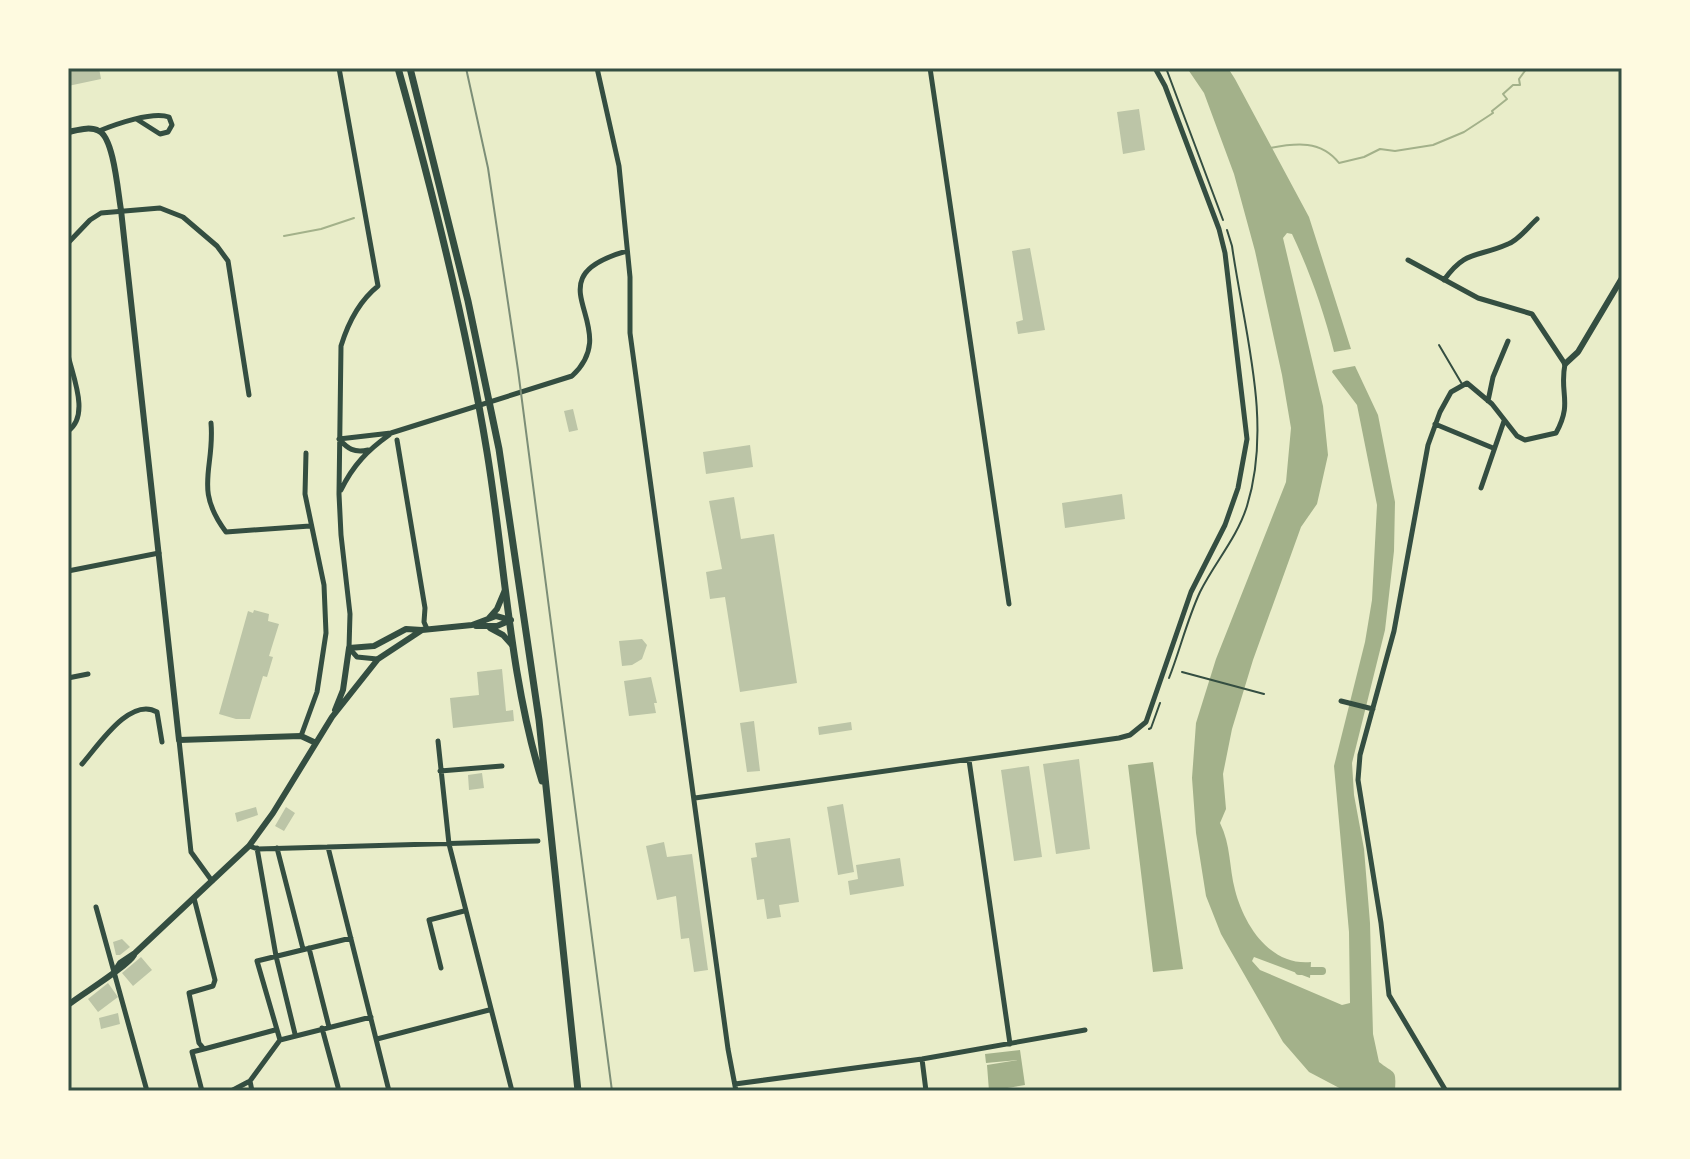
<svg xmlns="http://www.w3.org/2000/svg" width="1690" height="1159" viewBox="0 0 1690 1159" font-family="'PT Sans',sans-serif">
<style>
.water{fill:#a3b18a}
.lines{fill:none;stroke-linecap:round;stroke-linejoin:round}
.stream{stroke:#a3b18a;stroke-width:2}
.canal{stroke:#a3b18a;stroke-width:8}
.building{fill:#bcc5a7}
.path{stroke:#344e41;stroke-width:2}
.service{stroke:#344e41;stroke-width:2}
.minor{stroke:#344e41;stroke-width:5}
.tertiary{stroke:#344e41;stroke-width:6}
.primary{stroke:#344e41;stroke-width:7}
.rail{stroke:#7c8e77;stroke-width:2}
.neatline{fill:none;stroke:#344e41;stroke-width:3}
</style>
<rect width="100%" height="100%" fill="#e9edc9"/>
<path class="water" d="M1187,68H1228L1235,79L1309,217L1351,349L1334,352C1324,312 1310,272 1292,234L1287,233L1283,238L1323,406L1328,455L1317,504L1301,527L1253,660L1232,729L1223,774L1226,809L1220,823C1231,845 1229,867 1235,890C1244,925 1270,966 1311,962L1310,978L1254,957L1252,961L1260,970L1342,1005L1350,1003L1349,932L1334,766L1365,642L1372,600L1377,505L1357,405L1332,372L1333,370L1355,366L1378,415L1395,502L1394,551L1385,630L1352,763L1354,795L1364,849L1370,923L1373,1034L1379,1062C1396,1075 1396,1069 1395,1091H1345L1309,1072L1283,1042L1221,934L1206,896L1196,833L1192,778L1196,723L1216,659L1286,482L1291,428L1282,375L1255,251L1234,174L1204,93Z
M1153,762L1183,969L1153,972L1128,765Z
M1020,1050L1025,1085L1001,1089V1091H989L987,1065L1018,1060L986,1063L985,1054Z"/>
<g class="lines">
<path class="stream" d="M1270,148C1296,143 1321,140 1339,163L1364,157L1380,149L1395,151L1433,145L1464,132L1493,113L1492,111L1507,99L1503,94L1513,85H1520L1519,79L1527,68
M284,236L321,229L354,218"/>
<path class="canal" d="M1299,971H1322"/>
</g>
<path class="building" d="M68,68H99L101,79L68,86Z
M1139,109L1145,150L1123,154L1117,112Z
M1030,248L1045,330L1018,334L1016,322L1023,320L1012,251Z
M573,409L578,430L569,432L564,411Z
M750,445L753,467L706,474L703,452Z
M1122,494L1125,519L1065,528L1062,503Z
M734,497L741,539L774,534L797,683L740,692L725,597L710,599L706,572L722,569L709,501Z
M254,610L269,614L268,621L279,624L269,656L273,657L267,677L263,676L250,719H236L219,714L248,611L253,613Z
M642,639L647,645L642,659L632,665L622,666L619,641Z
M502,669L506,711L513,710L514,721L453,728L450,698L479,695L477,672Z
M651,677L657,703H654L656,713L629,716L624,681Z
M754,721L760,771L747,772L740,723Z
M851,722L852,730L819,735L818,727Z
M1079,759L1090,849L1056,854L1043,764Z
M1029,766L1042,857L1014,861L1001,770Z
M482,773L484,788L469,790L468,775Z
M843,804L854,872L838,875L827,807Z
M256,807L258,815L237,822L235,813Z
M286,807L295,813L284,831L275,826Z
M790,838L799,902L779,905L781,917L767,919L764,899L757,900L751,858L757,857L755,843Z
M664,842L667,857L692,854L708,970L694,972L689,938L681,939L676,896L657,900L646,846Z
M900,858L904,886L850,895L848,881L858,879L856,865Z
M122,939L130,947L120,955H116L113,942Z
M141,957L152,970L133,986L122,973Z
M108,983L118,997L98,1012L88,999Z
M118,1013L120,1024L101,1029L99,1018Z"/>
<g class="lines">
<path class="path" d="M1166,68L1223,220
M1182,672L1264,694
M1169,678C1180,650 1187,620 1200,592C1215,562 1237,538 1247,506C1273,422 1244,331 1232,246L1227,230
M1149,729L1151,728L1160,703"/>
<path class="service" d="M1439,345L1462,384"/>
<path class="minor" d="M339,68L378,286C358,302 348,323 341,346L339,494L341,535L350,614L349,648L357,657L377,659
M597,68L619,166L630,277V333L728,1049L736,1091
M930,68L1009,604
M99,131C116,124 153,111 169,117L172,125L168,132L160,134L138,120
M68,243L90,220L101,213L160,208L183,217L217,246L228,261L249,395
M1408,260L1478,298L1532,314L1565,364C1559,394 1573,402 1556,433L1525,440L1517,436L1492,404L1467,383L1451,392L1440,412L1428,445L1394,631L1360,755L1358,780L1381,923L1389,995L1446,1091
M1444,280C1466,249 1477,258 1508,244C1519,240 1528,227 1537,219
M68,355C73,377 90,416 68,431
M1488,401L1493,377L1508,341
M211,423C215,469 193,488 226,532L310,526
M1435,424L1493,448
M339,439L391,433L572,376C627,325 527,279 627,251
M339,439C348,449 354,453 368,450
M397,440L425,608L424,622L427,629
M1481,488L1504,421
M341,490C353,465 368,450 389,435
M68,571L159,553
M68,678L88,674
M1341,701L1373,709
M301,736L317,692L326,633L324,585L305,494L306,453
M179,740L191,852L212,881
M438,741L449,844L512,1091
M969,760L1010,1044
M82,764C98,746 130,696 157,712L162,742
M440,771L502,766
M695,798L1119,738L1130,735L1146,722L1191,592L1225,525L1238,488L1247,439L1225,253L1219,229L1165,86L1155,68
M249,846L258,849L538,841
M328,847L389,1091
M257,848L276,956L295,1034
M277,848L303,949
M194,898L215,980L213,986L189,993L199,1043L204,1049L275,1030
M96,907L147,1091
M309,948L329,1027
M441,968L429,920L464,911
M322,1028L338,1087
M377,1039L489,1010
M280,1040L257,961L351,938
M922,1059L926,1091
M735,1084L922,1059L1085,1030
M202,1091L192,1052L204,1049
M231,1091L250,1081
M252,1091L250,1081L280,1040L371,1017"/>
<path class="tertiary" d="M68,132C78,130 90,126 99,131C114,138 118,194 121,210L179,740L301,736L316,743
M1565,364L1578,352L1622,278
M489,618L497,609L505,590
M476,626H497L511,620
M490,628L503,635L512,645
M335,710L343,690L349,648L374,646L406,629L422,630L472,625L496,616L511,620
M115,971L120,963L135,953L249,846L273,813L332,717L378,659L422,630
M68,1005C82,994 128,966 134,955"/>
<path class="primary" d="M398,68C433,193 466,324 487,452C505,561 509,675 542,781
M410,68L468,301L499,449L539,720L578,1091"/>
<path class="rail" d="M466,68L488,168L518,370L612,1091"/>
</g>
<rect width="1690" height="1159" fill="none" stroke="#fefae0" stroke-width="140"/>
<rect x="70" y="70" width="1550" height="1019" class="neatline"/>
</svg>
